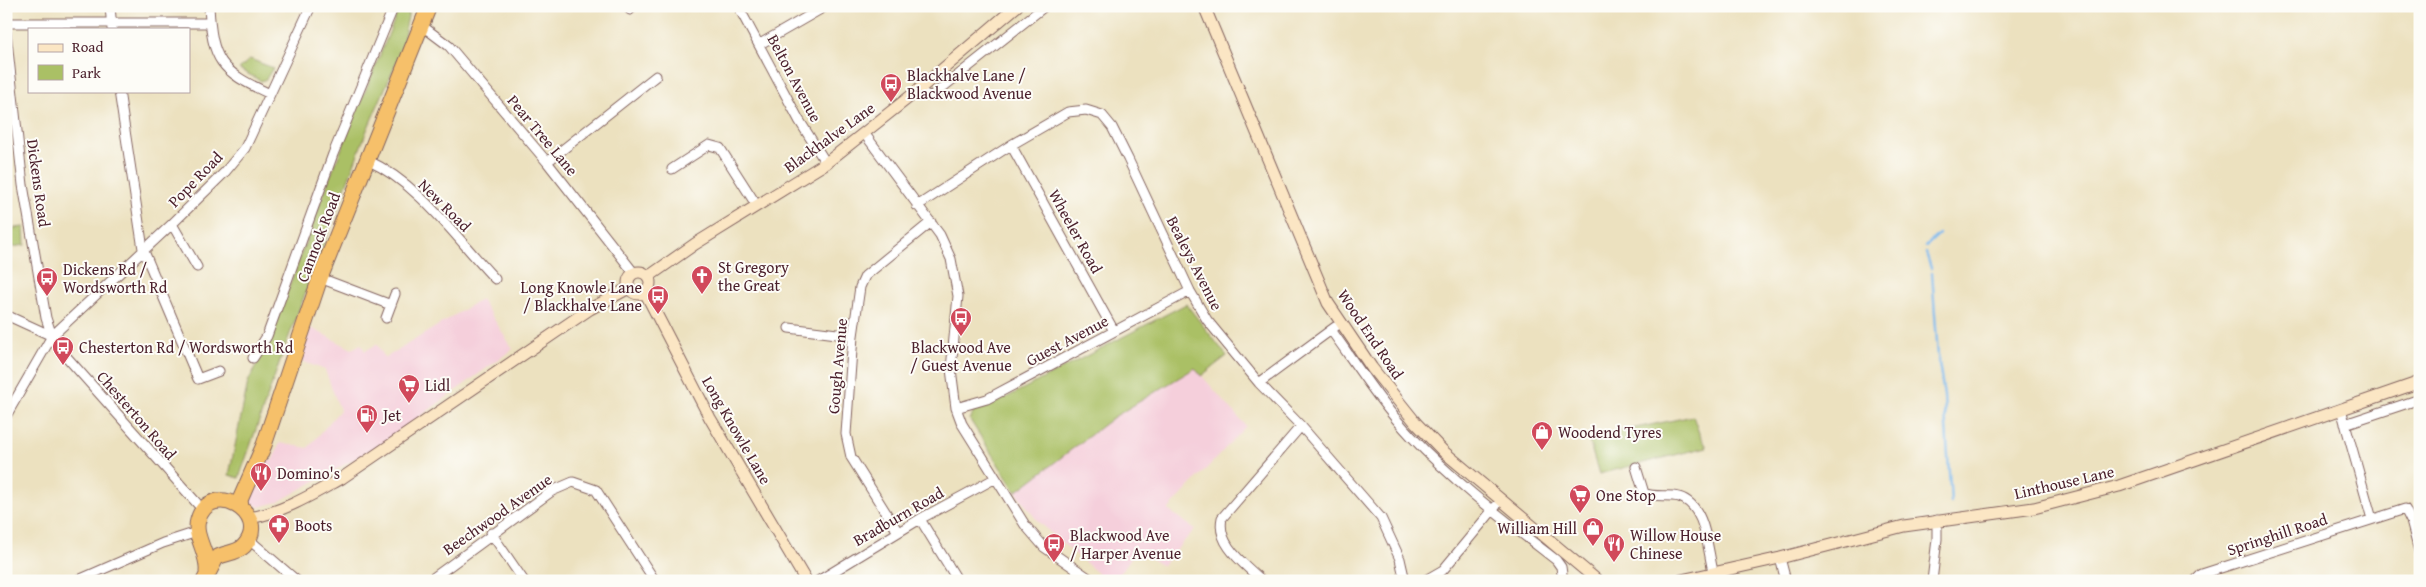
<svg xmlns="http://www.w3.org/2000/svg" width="2426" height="587" viewBox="0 0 2426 587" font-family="'Gentium Book Plus',serif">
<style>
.built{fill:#f5cfdb}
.green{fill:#aac065;stroke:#7a7048}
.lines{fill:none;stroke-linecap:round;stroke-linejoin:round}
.stream{stroke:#7ab8ed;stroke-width:2.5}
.street-casing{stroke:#83635f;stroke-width:11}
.secondary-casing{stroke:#83635f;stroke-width:13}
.highway-casing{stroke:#83635f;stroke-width:17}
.street{stroke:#fff;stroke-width:9}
.secondary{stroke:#fbe6c4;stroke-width:11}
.highway{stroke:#f6c06b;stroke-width:15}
.labels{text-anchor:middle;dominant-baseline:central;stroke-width:4;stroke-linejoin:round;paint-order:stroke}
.poi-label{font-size:16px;fill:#4a1f2b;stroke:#fdfcf7;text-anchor:start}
.street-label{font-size:16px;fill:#4a1f2b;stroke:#fdfcf7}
</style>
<rect width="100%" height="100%" fill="#fdfcf7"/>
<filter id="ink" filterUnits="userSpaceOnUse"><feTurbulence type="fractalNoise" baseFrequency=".02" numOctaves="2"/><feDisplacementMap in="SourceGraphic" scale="10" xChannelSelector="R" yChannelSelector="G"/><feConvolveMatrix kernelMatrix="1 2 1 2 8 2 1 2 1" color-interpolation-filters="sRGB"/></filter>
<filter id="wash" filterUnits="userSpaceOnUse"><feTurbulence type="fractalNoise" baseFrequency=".0096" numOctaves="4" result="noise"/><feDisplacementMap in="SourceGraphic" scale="20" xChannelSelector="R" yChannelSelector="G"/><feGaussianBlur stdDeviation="1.12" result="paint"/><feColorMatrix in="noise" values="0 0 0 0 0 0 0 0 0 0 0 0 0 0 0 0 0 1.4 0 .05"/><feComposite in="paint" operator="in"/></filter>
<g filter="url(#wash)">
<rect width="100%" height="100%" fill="#ece1bf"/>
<path class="built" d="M481,299L513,349L385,442L278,502L259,507L248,501L264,458L272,461L280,443L308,448L340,410L325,370L299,360L311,328L352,349L361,344L365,351L377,344L385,358Z
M1195,368L1246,426L1168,510L1195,529L1162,566L1137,549L1115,581H1107L1039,523L1016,492L1114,417Z"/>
<path class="green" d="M400,6H410L401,52L367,130L282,355L239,478L229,475L248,382L270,338L328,182Z
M250,59L273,68L266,79L261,81L239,69Z
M24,227L25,245L6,248V229Z
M1186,304L1227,356L1201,376L1195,368L1114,417L1016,492L970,420L974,411L996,403Z
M1693,416L1699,433L1707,447L1599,474L1588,438Z"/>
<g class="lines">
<path class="stream" d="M1926,246L1939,234
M1926,253L1931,268
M1932,273L1938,356L1944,396L1951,502"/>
</g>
</g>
<g filter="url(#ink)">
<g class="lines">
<g class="street-casing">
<path id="street" d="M110,6L112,29
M209,6C212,61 220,71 270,94
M738,6L799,120L826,163
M630,10L631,6
M6,23H210
M421,25L449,46L547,162L634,273
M6,32L23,185L46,318L52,336L64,354L203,510
M760,44L826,6
M119,91L143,249L198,379L219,371
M917,91L929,96L933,95L1045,6
M864,133L940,235L951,259L958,296L951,369L956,408L962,424L1025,525L1044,547L1093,581
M1011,145L1114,331
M367,160C420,184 456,238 495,279
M547,162L656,76
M672,169L709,145L720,148L757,206
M917,206L1011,145L1068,112L1086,110L1102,115L1112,127L1128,159L1190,291L1207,320L1259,383L1301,426L1381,518L1400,559L1405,581
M172,224L197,267
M320,278L391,305
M6,315L52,336
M386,318L395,294
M789,328L853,336
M1331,330C1357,366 1381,404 1411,436C1455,483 1506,521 1556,560L1561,567L1563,581
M253,358L267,336L333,154L394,6
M1259,383L1335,327
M956,408L987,399L1190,291
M2341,409L2372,519
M6,416L52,336L172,224L225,172L245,148L311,6
M2345,424L2420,399
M1636,467L1644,493C1655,498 1667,494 1679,497C1706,505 1707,548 1713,571
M920,519L958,581
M898,532L851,457L846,434L853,336L860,287L865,276L931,222
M491,533L524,581
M247,541L253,543L297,581
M1780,558L1786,581
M76,581L163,543L197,532
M429,581L552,491L573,482L596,490L655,581
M818,581L920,519L994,479
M1262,581C1245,564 1216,545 1222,518L1301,426
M1424,581L1443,570L1496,506
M1932,581L1937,539V520
M2195,581L2202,574L2405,509L2411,521L2420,555"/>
</g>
<g class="secondary-casing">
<path id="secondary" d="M1204,6L1328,303L1372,368L1416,423L1444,452L1598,581
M628 283a11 11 0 1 1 22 0a11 11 0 1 1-22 0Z
M648,277L695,244L826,163L917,91L1017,6
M645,292L710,418L806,581
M249,518C282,513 313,494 342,478L590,309L629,288
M1677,581L1780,558L1904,526L2034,508L2119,486L2420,382"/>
</g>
<g class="highway-casing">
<path id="highway" d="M241,507L240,500L264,445L320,278L429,6
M204,581L216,558C225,552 236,554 244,546C273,514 210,478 198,520C193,536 209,553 207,572"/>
</g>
<use href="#street" class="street"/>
<use href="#secondary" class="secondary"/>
<use href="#highway" class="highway"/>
</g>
</g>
<defs>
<g id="bus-pin" transform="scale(1.125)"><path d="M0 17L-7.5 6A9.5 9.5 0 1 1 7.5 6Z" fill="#d1495b" stroke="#fdfcf7"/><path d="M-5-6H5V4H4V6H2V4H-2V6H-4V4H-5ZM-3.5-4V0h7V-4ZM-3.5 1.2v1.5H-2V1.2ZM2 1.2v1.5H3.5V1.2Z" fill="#fff"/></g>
<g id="church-pin" transform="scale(1.125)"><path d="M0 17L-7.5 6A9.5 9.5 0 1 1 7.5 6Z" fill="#d1495b" stroke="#fdfcf7"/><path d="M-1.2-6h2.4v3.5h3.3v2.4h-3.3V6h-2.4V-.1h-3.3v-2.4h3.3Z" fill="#fff"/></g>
<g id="supermarket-pin" transform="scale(1.125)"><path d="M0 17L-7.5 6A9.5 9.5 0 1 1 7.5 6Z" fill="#d1495b" stroke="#fdfcf7"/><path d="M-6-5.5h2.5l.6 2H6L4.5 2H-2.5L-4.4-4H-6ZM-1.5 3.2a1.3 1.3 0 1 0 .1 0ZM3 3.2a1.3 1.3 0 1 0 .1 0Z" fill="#fff"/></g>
<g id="fuel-pin" transform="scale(1.125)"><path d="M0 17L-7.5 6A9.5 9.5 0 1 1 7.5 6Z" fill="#d1495b" stroke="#fdfcf7"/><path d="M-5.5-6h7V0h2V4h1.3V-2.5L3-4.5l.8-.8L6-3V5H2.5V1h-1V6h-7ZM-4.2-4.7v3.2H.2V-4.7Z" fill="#fff"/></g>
<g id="shop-pin" transform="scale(1.125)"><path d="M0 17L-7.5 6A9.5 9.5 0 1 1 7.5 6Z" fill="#d1495b" stroke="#fdfcf7"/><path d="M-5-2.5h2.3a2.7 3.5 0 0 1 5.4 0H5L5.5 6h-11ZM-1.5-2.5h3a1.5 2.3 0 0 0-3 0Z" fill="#fff"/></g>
<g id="restaurant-pin" transform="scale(1.125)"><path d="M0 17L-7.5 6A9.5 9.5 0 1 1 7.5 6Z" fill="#d1495b" stroke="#fdfcf7"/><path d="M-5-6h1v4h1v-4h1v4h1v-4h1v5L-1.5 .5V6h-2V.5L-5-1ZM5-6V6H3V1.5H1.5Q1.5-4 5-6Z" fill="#fff"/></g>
<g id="pharmacy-pin" transform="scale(1.125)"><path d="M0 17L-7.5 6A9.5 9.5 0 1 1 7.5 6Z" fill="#d1495b" stroke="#fdfcf7"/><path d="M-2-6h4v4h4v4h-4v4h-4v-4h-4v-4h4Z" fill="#fff"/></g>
</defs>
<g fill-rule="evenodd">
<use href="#bus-pin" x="891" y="84"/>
<use href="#church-pin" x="702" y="276"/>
<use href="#bus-pin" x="47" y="278"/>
<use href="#bus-pin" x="658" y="296"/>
<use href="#bus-pin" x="961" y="318"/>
<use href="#bus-pin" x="63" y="347"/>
<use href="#supermarket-pin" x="409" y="385"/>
<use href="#fuel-pin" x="367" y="415"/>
<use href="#shop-pin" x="1542" y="432"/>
<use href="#restaurant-pin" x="261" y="473"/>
<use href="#supermarket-pin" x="1580" y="495"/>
<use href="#pharmacy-pin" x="279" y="525"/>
<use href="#shop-pin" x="1593" y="528"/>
<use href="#bus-pin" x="1054" y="544"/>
<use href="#restaurant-pin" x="1614" y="544"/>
</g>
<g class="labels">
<g class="poi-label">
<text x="907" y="75">Blackhalve Lane /<tspan x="907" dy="18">Blackwood Avenue</tspan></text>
<text x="718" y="267">St Gregory<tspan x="718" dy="18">the Great</tspan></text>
<text x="63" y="269">Dickens Rd /<tspan x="63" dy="18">Wordsworth Rd</tspan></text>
<text x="642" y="287" text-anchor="end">Long Knowle Lane<tspan x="642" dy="18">/ Blackhalve Lane</tspan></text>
<text x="79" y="347">Chesterton Rd / Wordsworth Rd</text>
<text x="961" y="347" text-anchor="middle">Blackwood Ave<tspan x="961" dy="18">/ Guest Avenue</tspan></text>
<text x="425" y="385">Lidl</text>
<text x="383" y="415">Jet</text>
<text x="1558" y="432">Woodend Tyres</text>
<text x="277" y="473">Domino's</text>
<text x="1596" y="495">One Stop</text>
<text x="295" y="525">Boots</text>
<text x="1577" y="528" text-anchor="end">William Hill</text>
<text x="1070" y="535">Blackwood Ave<tspan x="1070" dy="18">/ Harper Avenue</tspan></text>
<text x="1630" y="535">Willow House<tspan x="1630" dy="18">Chinese</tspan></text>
</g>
<g class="street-label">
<text transform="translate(795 78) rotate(62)">Belton Avenue</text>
<text transform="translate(543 135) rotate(50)">Pear Tree Lane</text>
<text transform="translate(829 137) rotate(-36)">Blackhalve Lane</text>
<text transform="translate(195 179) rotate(-46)">Pope Road</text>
<text transform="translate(39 183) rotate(82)">Dickens Road</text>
<text transform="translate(445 205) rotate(45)">New Road</text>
<text transform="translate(1076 231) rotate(61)">Wheeler Road</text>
<text transform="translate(318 237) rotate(-69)">Cannock Road</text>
<text transform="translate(1195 263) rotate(63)">Bealeys Avenue</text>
<text transform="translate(1371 334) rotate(56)">Wood End Road</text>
<text transform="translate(1067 340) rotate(-28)">Guest Avenue</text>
<text transform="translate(837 366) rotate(-85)">Gough Avenue</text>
<text transform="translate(137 415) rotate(49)">Chesterton Road</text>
<text transform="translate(737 430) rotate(60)">Long Knowle Lane</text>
<text transform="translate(2064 482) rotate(-13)">Linthouse Lane</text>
<text transform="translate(497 514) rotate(-35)">Beechwood Avenue</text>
<text transform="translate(898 516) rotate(-30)">Bradburn Road</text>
<text transform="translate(2277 534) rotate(-18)">Springhill Road</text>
</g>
</g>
<rect width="2426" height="587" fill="none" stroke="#fdfcf7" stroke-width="25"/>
<rect x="28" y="28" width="162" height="65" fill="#fdfcf7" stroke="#b5a4a5"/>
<rect x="38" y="44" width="25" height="8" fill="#fbe6c4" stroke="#b5a4a5"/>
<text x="72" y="52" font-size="15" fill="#4a1f2b">Road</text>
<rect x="38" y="65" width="25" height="15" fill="#aac065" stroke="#b5a4a5"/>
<text x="72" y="78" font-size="15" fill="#4a1f2b">Park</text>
</svg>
